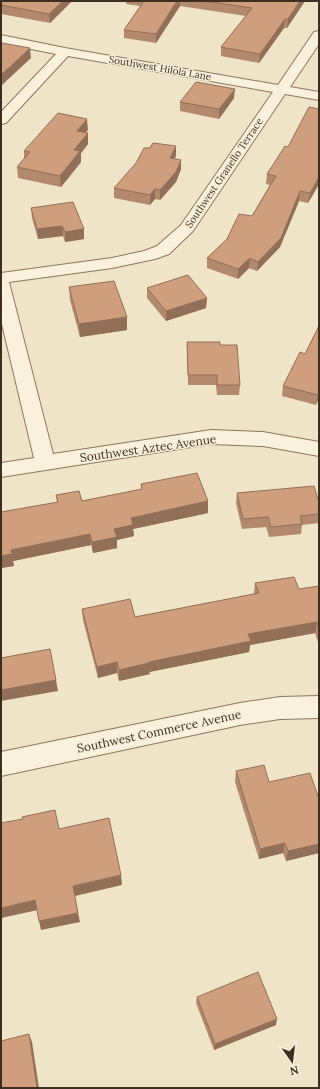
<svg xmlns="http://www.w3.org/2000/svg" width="320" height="1089" viewBox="0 0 320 1089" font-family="Lora,serif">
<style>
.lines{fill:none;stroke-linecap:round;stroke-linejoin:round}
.minor-casing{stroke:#8d765c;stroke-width:2}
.minor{fill:#faf1dc;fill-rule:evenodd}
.wall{fill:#b2896c}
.shaded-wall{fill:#916f58}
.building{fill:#cf9f7d;stroke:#916f58}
.labels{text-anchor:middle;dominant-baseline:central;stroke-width:3;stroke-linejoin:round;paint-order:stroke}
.far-street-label{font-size:10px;fill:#3d2e20;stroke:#f7eed8}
.street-label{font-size:12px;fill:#3d2e20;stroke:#f7eed8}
</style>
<rect width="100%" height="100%" fill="#f0e4c8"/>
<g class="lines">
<g class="minor-casing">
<path id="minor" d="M319,31V44L290,87L319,92V100L285,94L193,231L169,254L155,259L112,268L9,282L53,454L211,430L263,432L319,442V456L263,446L211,444L1,477V463L34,458L1,320V273L112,258L144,251L157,246L181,225L273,92L68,56L6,123L1,124V112L56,54L1,43V35L65,48L278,85L314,32Z
M319,696V718L280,719L240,725L1,776V752L240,703L280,697Z"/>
</g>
<use href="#minor" class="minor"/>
</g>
<path class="wall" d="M1,1H72L50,23L1,14Z
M126,1H305L287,28H284L259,63L221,56V47L246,16L180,6L156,43L124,38V30L140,6L126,4Z
M234,98L219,119L180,111V102Z
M319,109V184L308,203L299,201L280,247L257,271L249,268L238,279L207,268V258L252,216L270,185L266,184L267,174L288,147Z
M88,130L85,132L88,133V144L81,153V162L61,187L18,178L17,167L24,158V151Z
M176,156L174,159L181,169L176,182L160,200L155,199L150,205L114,198V188Z
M31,208L84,229V239L65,242L63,236L38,239L32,218Z
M69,287L127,317V330L80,337L70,300Z
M147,288L207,298L206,308L166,321L147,298Z
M319,326V398L316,405L282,396L283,386L305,354Z
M187,342L220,345L240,385L239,395H217L216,385H188Z
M141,484L208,501V513L133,529L134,536L117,540V548L93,553L91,545L13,561L14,566L1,568L57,502L56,495L82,501L141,490Z
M237,493L319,503V523L302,525L301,534L269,537L266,527L242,529L236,503Z
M255,583L299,589L319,586V645L315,633L250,645L249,652L149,672L150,674L119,681L117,673L98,678L83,620L82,609L135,617L254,594Z
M236,771L319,799V853L286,861L283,853L259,859L235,782Z
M197,997L276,1025L214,1050L196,1003Z"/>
<path class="shaded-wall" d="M63,1H72L50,23L49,14Z
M177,1H180V6L156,43V34Z
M300,1H305L287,28L288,19Z
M285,19L284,28L259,63L260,54Z
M30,48L31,58L1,86V75Z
M235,89L234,98L219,119V109Z
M87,119L88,130L77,142V131Z
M88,133V144L81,153V162L61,187L60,176L74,150Z
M176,146V156L170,168V158Z
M181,160V169L176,182L160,200V190Z
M319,177V184L308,203L310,193Z
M155,189V199L150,205V195Z
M300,191L299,201L280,247L257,271L258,262Z
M62,226L63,236L38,239L37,229Z
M84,229V239L65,242V232Z
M250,258L249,268L238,279V269Z
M207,298L206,308L166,321V311Z
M127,317V330L80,337L79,324Z
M319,392V398L316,405L318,395Z
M208,501V513L133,529L134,536L117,540V548L93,553L92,542L114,529L131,518Z
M90,534L91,545L13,561L14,566L1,568V556L11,550Z
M317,622L315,633L250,645L249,652L149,672L150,674L119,681V670L248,634Z
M117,662V673L98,678L97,667Z
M56,680L58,691L1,701V690Z
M285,843L283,853L259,859L260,849Z
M319,844V853L286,861L288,851Z
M121,875L122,885L75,896L73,886Z
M35,900L38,910L1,918V908Z
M78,913L80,922L41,930L39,921Z
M277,1019L276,1025L214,1050L215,1044Z
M29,1034L32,1042L39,1088H37Z"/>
<path class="building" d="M1,1H63L49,14L1,5Z
M144,1H177L156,34L124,30Z
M205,1H300L288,19H285L260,54L221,47L252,8Z
M2,43L30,48L1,75V44Z
M196,82L235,89L219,109L180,102Z
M309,107L319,109V177L310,193L300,191L281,238L258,262L250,258L238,269L207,258L227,239L239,214L252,216L276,176L267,174L285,146L288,147Z
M58,113L87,119L77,131L88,133L74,150L80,151L60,176L17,167L30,152L24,151Z
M153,143L176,146L170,158L181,160L176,172L160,190L155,189L150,195L114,188L136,163L144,148H150Z
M73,202L84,229L65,232L62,226L37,229L31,208Z
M188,275L207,298L166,311L147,288Z
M114,281L127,317L79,324L69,287Z
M319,326V392L318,395L283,386L300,352L305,354Z
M187,342H220V345H237L240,385H217V375H188Z
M197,473L208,501L131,518L133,525L114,529L117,537L92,542L90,534L11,550L12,554L1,556V512L58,502L56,495L79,491L82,501L142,489L141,484Z
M314,486L319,503V514L300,516L302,524L271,527L268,517L243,519L237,493Z
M294,577L299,589L319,586V628L317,622L248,634L251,641L149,662V663L119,670L117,662L97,667L82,609L130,599L135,617L259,593L255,583Z
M50,649L56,680L1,690V658Z
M264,765L269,782L310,773L319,799V844L288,851L285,843L260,849L236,771Z
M55,810L59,829L109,818L121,875L73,886L78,913L39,921L35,900L1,908V823L23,819L22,817Z
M258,972L277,1019L215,1044L197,997Z
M29,1034L37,1088H1V1041Z"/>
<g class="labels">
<g class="far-street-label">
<text transform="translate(160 68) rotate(10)">Southwest Hilola Lane</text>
<text transform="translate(224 173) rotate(-56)">Southwest Granello Terrace</text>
</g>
<g class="street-label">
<text transform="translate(148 448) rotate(-8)">Southwest Aztec Avenue</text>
<text transform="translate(159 731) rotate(-12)">Southwest Commerce Avenue</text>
</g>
</g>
<rect width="320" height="1089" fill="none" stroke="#3d2e20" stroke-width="4"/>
<g transform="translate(292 1061) rotate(166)" stroke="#f7eed8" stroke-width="3" paint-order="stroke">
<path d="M0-3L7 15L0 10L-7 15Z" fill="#3d2e20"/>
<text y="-6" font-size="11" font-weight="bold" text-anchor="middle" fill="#3d2e20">N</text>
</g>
</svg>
